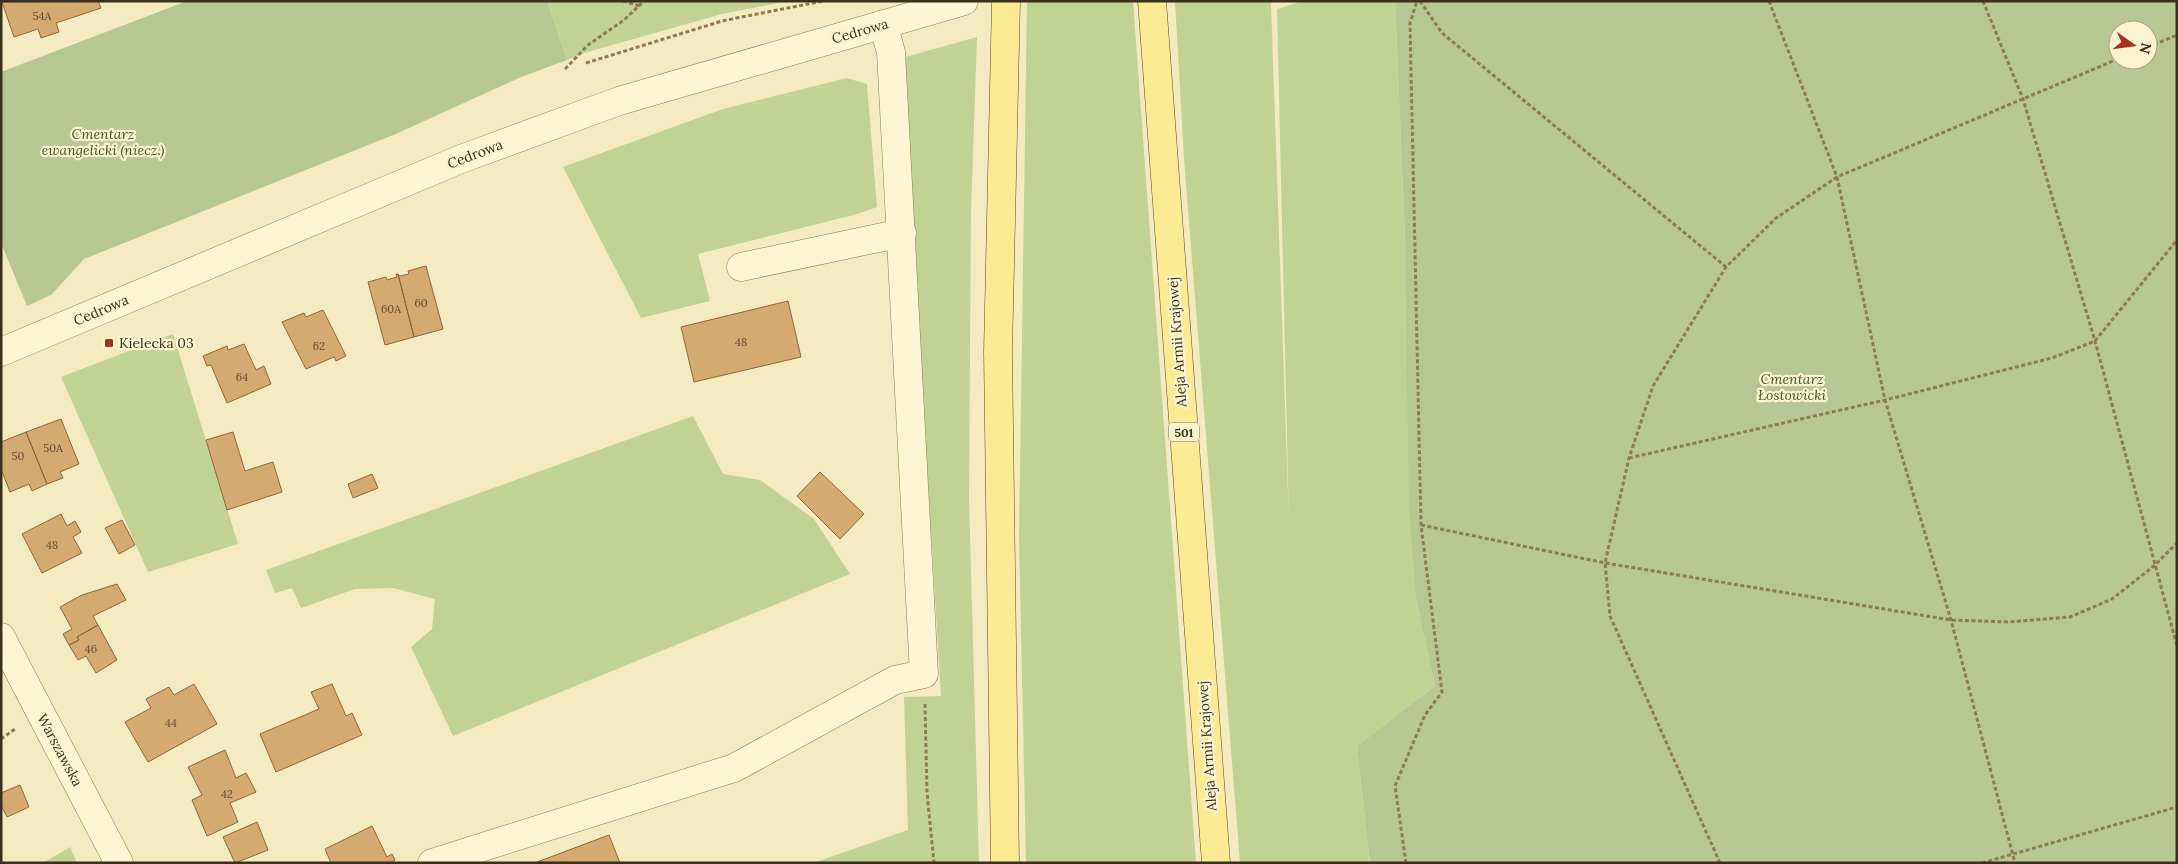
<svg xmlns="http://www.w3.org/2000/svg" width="2178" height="864" viewBox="0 0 2178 864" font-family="Lora,serif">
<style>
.green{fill:#c1d292}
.cemetery{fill:#b8c692;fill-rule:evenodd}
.building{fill:#d5aa71;stroke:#8f6839}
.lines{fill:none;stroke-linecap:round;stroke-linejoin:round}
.minor-casing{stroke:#8e7c55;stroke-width:29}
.major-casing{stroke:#5b482a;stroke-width:29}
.path{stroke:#8e7c55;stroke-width:3;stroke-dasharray:4 2.5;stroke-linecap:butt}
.minor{stroke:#fcf6d4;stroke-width:28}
.major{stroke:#faea93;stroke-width:28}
.poi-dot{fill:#a3321f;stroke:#f9f3d0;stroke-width:2}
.labels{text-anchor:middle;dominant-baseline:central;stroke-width:4.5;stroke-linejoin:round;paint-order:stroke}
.number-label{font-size:11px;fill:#624e30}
.shield{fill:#f9f3d0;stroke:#746a51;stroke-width:1}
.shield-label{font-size:12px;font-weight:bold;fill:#3b301b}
.street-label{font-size:14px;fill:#3b301b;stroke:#f9f3d0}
.park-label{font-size:14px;font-style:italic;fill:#435a20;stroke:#f9f3d0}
.poi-label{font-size:14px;fill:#3b301b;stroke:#f9f3d0;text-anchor:start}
</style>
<rect width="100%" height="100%" fill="#f3ebbf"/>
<path class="green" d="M547,1H789L722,14L584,53L567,60Z
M1027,1H1133L1196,863H1026L1019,537Z
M1175,1H1276L1271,3L1289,522L1277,9L1303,1H1395L1405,238L1416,599L1435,686L1357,746L1370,863H1240L1184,159Z
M977,37L971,210L969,498L979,863H813L908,830L904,697L941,696L902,58Z
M847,78L867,84L877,207L857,214L698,254L710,301L641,318L563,167L723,109Z
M173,334L238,544L148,572L61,377Z
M693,416L723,474L760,480L814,519L850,574L453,736L411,647L432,629L435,599L393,588L355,589L301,608L292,588L275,593L266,570Z
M70,847L77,863H43Z"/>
<path class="cemetery" d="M187,1H547L567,60L521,77L398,133L84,259L51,295L27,306L1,243V72Z
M1395,1H2177V863H1370L1357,746L1435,686L1416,599L1409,507L1405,238ZM2118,30H2148V60H2118Z"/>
<path class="building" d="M98,1L101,8L56,23L59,32L41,38L38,29L14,37L2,2Z
M426,266L443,329L414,337L398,274L400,276L409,274L408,271Z
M396,274H398L414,337L385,345L368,282L386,277L387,280L397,277Z
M788,301L801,357L694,382L681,327Z
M323,310L346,356L336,361L334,357L306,369L282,322L304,313L306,317Z
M244,344L256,370L264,366L271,384L227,403L211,365L207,366L203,356L227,346L228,350Z
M61,419L79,464L60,472L63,478L47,484L26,432Z
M26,432L47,484L32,491L29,484L10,492L1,469V442Z
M233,432L245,471L273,462L282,492L227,510L206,440Z
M820,472L864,514L840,539L797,496Z
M372,474L378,488L353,498L348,484Z
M61,514L67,526L75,521L81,532L73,537L82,553L42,573L22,534Z
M122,520L135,545L119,554L105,528Z
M117,584L126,600L93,616L98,625L77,637L79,640L69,645L63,634L72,629L60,607L82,595Z
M98,625L117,660L96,673L86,656L78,660L69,645L79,640L77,637Z
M194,684L217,724L148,762L125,722L151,708L146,699L169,687L174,695Z
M332,684L346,716L352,713L362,735L276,772L260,734L319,709L311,692Z
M225,750L236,778L246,773L256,792L230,803L238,822L207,836L192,800L202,795L188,767Z
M20,785L29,807L7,817L1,805V793Z
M257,822L268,850L235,863L223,837Z
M372,826L387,857L392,854L395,860L390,863H331L325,849Z
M609,835L620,863L537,862Z"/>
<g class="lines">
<g class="minor-casing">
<path id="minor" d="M741,267L902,233
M1,352L461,159L619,101L964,1
M1,637L119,863
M432,863L734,768L895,680L924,674L891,52L883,24"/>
</g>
<g class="major-casing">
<path id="major" d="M1152,1L1216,863
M1005,863L998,352L1006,1"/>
</g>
<path class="path" d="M623,1L640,6
M1420,1L1442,33L1726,267
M1769,1L1837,177L1885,400L1951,620L2015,863
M1983,1L2023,99L2095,341L2177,646
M2148,47L2177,35
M586,63L722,21L823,1
M565,69L588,45L624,20L644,1
M1629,458L1885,400L2052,358L2095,341L2177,240
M1421,525L1605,563L1951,620L2008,622L2070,617L2112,599L2154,566L2177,543
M925,704L927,793L934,863
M1,739L15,729
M1406,863L1395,786L1425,715L1442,692L1421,525L1410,23L1417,1
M1720,863L1610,616L1605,563L1629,458L1653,386L1726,267L1776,218L1837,177L2118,59
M1982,863L2177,807"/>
<use href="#minor" class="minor"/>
<use href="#major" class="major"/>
</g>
<rect class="poi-dot" x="104" y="338" width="10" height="10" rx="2.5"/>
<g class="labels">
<g class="number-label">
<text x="42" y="16">54A</text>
<text x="421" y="303">60</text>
<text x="391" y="309">60A</text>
<text x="741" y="342">48</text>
<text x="319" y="346">62</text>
<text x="242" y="377">64</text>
<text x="53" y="448">50A</text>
<text x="18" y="456">50</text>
<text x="52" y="545">48</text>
<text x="91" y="649">46</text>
<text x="171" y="723">44</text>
<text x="227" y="794">42</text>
</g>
<rect class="shield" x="1169" y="422.5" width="30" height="19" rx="4"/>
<g class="shield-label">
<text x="1184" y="432">501</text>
</g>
<g class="street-label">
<text transform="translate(860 31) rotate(-16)">Cedrowa</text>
<text transform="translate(475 154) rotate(-21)">Cedrowa</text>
<text transform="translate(101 310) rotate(-23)">Cedrowa</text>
<text transform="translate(1177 342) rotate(-94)">Aleja Armii Krajowej</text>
<text transform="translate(1207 746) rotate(-94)">Aleja Armii Krajowej</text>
<text transform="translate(60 750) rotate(62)">Warszawska</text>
</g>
<g class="park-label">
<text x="103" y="134">Cmentarz<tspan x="103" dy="16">ewangelicki (niecz.)</tspan></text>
<text x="1792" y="379">Cmentarz<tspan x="1792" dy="16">Łostowicki</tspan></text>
</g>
<g class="poi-label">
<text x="119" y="343">Kielecka 03</text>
</g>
</g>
<rect width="2178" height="864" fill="none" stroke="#3b301b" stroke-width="5"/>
<g transform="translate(2133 45) rotate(104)"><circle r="24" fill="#f9f3d0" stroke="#ada588"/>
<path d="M0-4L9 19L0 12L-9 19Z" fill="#a3321f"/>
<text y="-8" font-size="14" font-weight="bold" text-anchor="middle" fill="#3b301b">N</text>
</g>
</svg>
